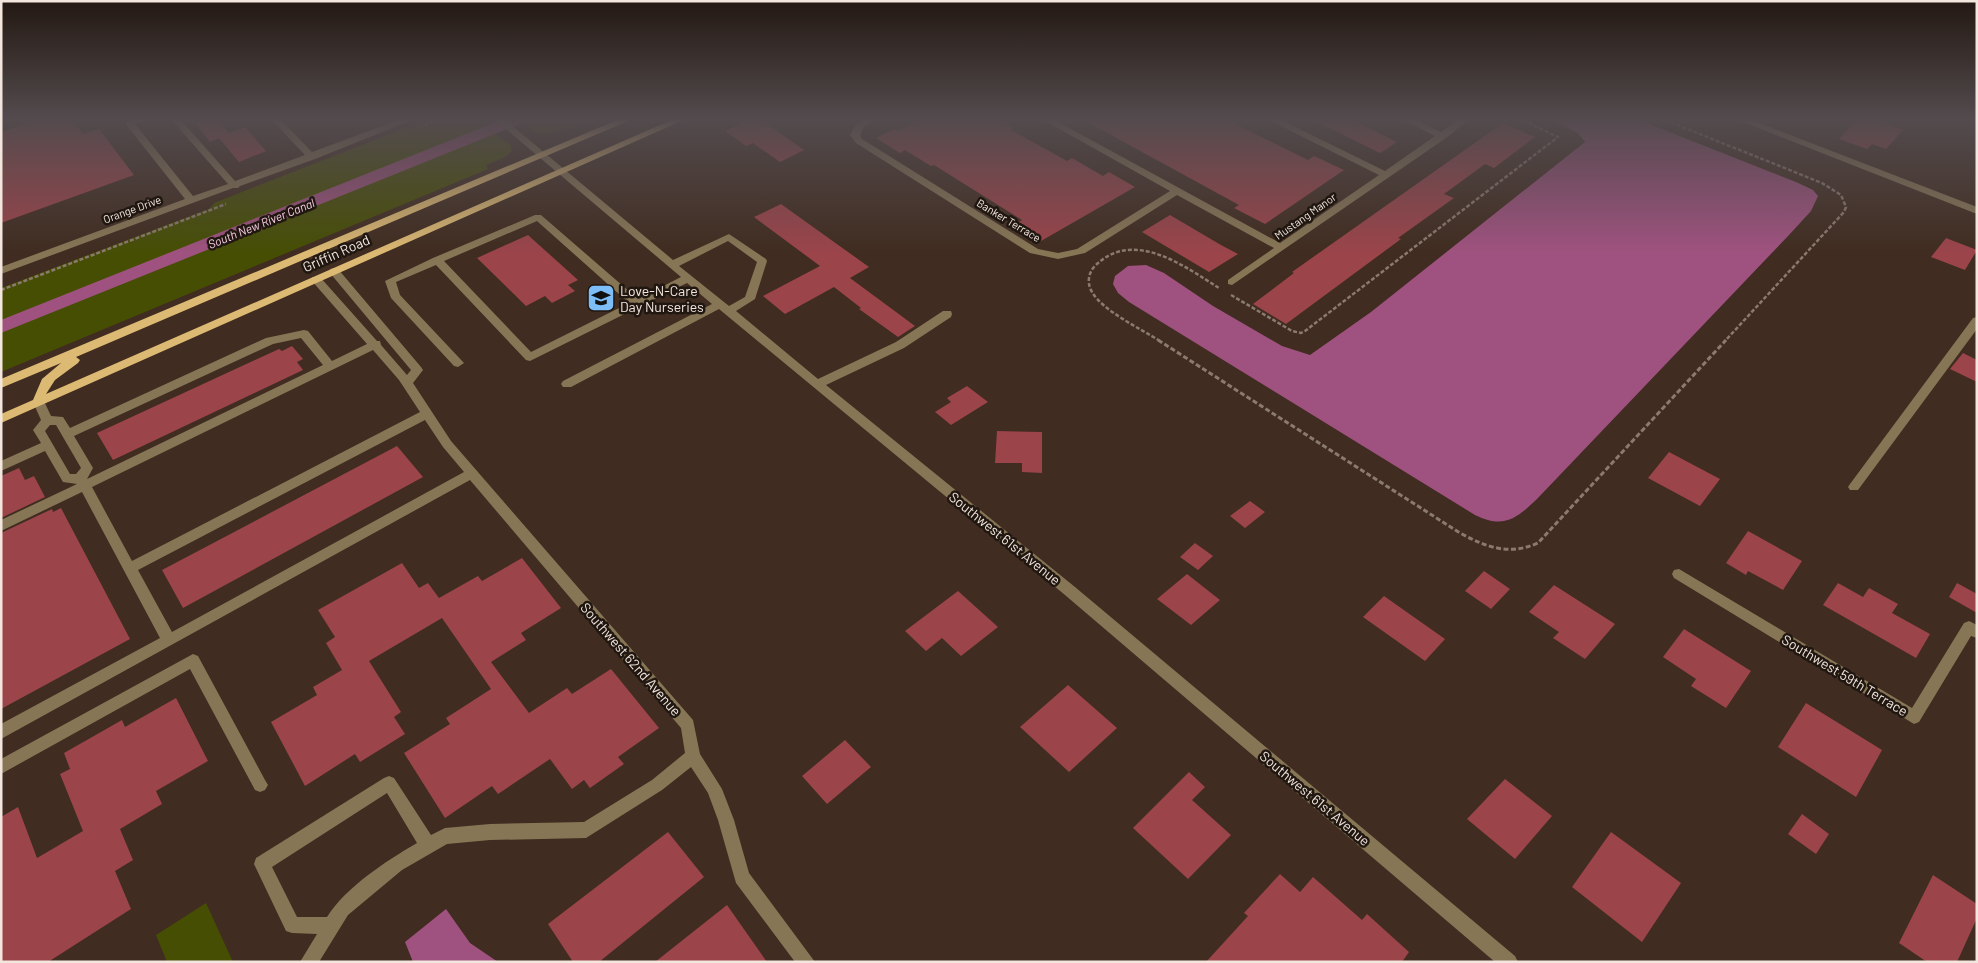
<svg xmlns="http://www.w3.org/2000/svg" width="1978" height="963" viewBox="0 0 1978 963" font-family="Barlow,sans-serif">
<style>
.green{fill:#464e04}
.water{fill:#9f527f}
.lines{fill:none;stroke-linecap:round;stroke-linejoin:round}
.canal{fill:#9f527f;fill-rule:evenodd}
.building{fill:#9b444a}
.path-far1{stroke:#8b7a6f;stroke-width:2.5;stroke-dasharray:4 2;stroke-linecap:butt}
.path{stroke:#8b7a6f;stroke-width:3;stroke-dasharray:5 2.5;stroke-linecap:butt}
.minor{fill:#877655;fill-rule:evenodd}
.major{fill:#ddba73;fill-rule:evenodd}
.labels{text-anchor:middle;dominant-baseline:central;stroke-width:5;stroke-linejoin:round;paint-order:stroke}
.far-street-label{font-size:11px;fill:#f3e6de;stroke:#201711}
.far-water-label{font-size:12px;font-style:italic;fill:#facee5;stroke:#201711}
.street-label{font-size:14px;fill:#f3e6de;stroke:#201711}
.poi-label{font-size:14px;fill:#f3e6de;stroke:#201711;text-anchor:start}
</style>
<rect width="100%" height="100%" fill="#402c20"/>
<path class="green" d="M431,118H477L510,145L512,151L505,157L486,165L488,169L1,372V288L209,209L214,203Z
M517,118H596L570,129L567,127C540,138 539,136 517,118Z
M206,903L233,962H167L156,935Z"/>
<path class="water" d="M1547,118H1634L1796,182L1813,190L1818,196L1811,211L1789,235L1537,499C1516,519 1504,529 1475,515L1129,302L1118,293L1113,284L1115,276L1128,266L1146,265L1164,273L1213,306L1282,346L1310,355L1371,312L1585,142L1578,133Z
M446,909L470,943L498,962H413L405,942Z"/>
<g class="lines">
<path class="canal" d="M506,118H529L527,121L1,333V320Z"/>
</g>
<path class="building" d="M41,118H71L83,134L99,129L134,175L1,223V132Z
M210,118H218L229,133L245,127L266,151L239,162L219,138L210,142L195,123Z
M752,118H759L804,150L780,162L753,143L746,146L725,131Z
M923,118H997L1014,128L1011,130L1067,161L1072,158L1103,176L1109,172L1135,187L1041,241L1014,225L1022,220L934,165L931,166L905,150L900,153L876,138L894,129L897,131Z
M1080,118H1223L1308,160L1314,156L1344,170L1265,224L1234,208L1239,205Z
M1309,118H1349L1397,142L1380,153Z
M1859,118H1871L1903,130L1886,149L1872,144L1867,149L1839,139Z
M1503,123L1535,137L1494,168L1485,164L1444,194L1454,198L1398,238L1401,239L1286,324L1253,304L1294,273L1292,272Z
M781,204L869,267L850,278L915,326L898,337L859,309L861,308L834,287L785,314L763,296L820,266L754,217Z
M1170,215L1221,245L1238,254L1209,272L1142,232Z
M528,235L578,280L568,285L575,291L552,303L545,296L526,306L477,258Z
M1946,238L1977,250L1965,270L1931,257Z
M292,346L303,359L297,362L303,370L113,460L97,433L279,349L282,351Z
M1963,353L1977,360V382L1950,369Z
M967,386L988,402L951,425L935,412L951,402L947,398Z
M997,431L1042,432V473L1022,472V463H995Z
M397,446L423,477L183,608L162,570Z
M1669,452L1720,479L1700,506L1648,478Z
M19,468L25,480L34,476L45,497L1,518V476Z
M1250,501L1265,512L1245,528L1230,516Z
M61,508L130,639L1,709V533L52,509L53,512Z
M1748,531L1802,561L1783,590L1748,571L1746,575L1726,563Z
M1195,543L1213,556L1198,570L1180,557Z
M522,558L561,608L521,633L526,640L491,662L529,713L567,688L572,694L611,669L659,728L618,757L624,764L590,788L584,780L572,789L550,759L498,794L492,786L445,818L404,753L450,724L446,718L491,689L442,618L369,661L401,712L394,717L405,734L360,762L355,754L305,786L271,722L317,695L313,687L342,670L326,643L335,637L318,610L402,563L419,588L428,583L439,598L478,576L482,581Z
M1484,571L1510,589L1491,609L1465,591Z
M1187,574L1220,600L1191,625L1157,599Z
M1838,583L1863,597L1869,588L1898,604L1892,613L1930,634L1916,658L1823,605Z
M1957,583L1977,594V613L1949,597Z
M1554,585L1615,624L1585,659L1553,638L1559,632L1529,612Z
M958,591L998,627L961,656L942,638L926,651L905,631Z
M1384,596L1445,639L1425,661L1363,617Z
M1684,629L1751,671L1726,708L1691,686L1696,679L1663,657Z
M1068,685L1117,728L1069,772L1020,727Z
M176,698L208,761L156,791L162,804L120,829L133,860L115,871L131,909L48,962H1V817L18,807L37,858L83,831L60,774L70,769L64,753L122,720L125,727Z
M1806,703L1882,750L1856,797L1778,747Z
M845,740L871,767L827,804L802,776Z
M1189,772L1205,787L1192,800L1231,835L1188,879L1133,828Z
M1505,779L1552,816L1515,859L1467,819Z
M1802,814L1829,834L1816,854L1788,834Z
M668,832L704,877L599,962H573L548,924Z
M1611,832L1681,883L1642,942L1572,887Z
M1280,874L1300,892L1313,877L1362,920L1367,914L1409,952L1402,962H1206L1248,916L1244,913Z
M1933,875L1977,904V918L1957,962H1927L1899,943Z
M727,905L767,962H655Z"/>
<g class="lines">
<path class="path-far1" d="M1660,118L1822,183L1841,195L1846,207L1844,212L1725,341
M425,125L440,118
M1,290L226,204
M1231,295L1292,331L1301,333L1305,331L1558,137L1518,118
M1160,341C1141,329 1103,311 1092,292C1087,284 1088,274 1094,267C1132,227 1184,266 1219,288"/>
<path class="path" d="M1158,340L1460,533C1486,547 1509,556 1538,543L1726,340"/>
<path class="minor" d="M134,118H148L135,124L193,196L228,184L170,118H179L235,181L305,155L270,118H279L312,152L404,118H417L315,159L240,186L238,188H233L1,274V267L185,199L125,123Z
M493,118H503L673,260L729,234L766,259L767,261L755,299L736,311L818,379L896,342L943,311H951L952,314L951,317L904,348L826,385L1075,587L1515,956L1518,962H1495L1065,595L719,309L571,387H563L561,384L563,381L712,304L687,283L530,361L526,360L436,265L396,282L400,295L464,363L458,367L454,366L391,298L385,281L433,258L535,215H541L638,299L681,277ZM537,221L629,303L531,352L444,261ZM728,241L757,262L745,297L729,306L679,266Z
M876,118L864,127L860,135L862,139L1038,249L1058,253L1077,249L1170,191L1040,118H1051L1280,243L1379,175L1265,118H1277L1385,171L1435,136L1400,118H1412L1441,132L1460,118H1471L1446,138L1232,285L1228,284V280L1274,248L1177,195L1085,253L1058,259L1030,253L856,143L850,135C856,122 862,118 876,118Z
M1733,118H1746L1977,207V214Z
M334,268L338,269L421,367L423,370L413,383L451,441L693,720L700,754L722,789L734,820L749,873L815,962H795L736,883L718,820L708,793L691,767L662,790L586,838L490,840L447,844L402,870L348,915L319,962H300L317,934L292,933L286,931L254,864L256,858L384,778L389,776L394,778L431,835L445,828L490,824L584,822L652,780L685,753L681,728L470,480L1,739V724L160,638L82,492L1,531V520L77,484L63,482L45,451L1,471V461L41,443L33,430L41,420L33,402L35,399H43L51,416L63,417L70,428L266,338L304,330L308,331L332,361L367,344L312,281V277H320L377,341H380L381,345L407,375L411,370L330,273V269ZM301,338L323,365L87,479L93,468L74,436L273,344ZM373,350L399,380L420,412L132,561L92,487ZM425,420L443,447L464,472L172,632L138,570ZM50,425H56L81,468L76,474H70L45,431ZM387,793L417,843C386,861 346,887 327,917H297L272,867Z
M1977,317V329L1858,490H1850L1848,487L1850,484L1973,318Z
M1679,569L1912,708L1964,623L1969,621L1977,625V638L1971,636L1919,722L1914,724L1674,578L1672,574L1674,570Z
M193,654L198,656L265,780L268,785L265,790L260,792L255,790L190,669L1,774V759Z"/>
<path class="major" d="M622,118H635L76,357L80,360L78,363L55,380L46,394L676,118H688L1,423V414L33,400L42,379L61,363L1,388V379Z"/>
</g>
<linearGradient id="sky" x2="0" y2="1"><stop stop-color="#231812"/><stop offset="0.47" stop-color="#534b4e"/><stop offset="1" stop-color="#534b4e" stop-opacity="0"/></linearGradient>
<rect width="1978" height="253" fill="url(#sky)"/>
<defs>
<g id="school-square" transform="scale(1.4375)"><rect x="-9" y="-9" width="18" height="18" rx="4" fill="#7dbef9" stroke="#201711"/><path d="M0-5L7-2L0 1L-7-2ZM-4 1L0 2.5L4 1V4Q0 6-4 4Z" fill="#111"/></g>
</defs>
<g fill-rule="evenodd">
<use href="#school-square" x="601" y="298"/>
</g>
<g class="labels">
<g class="far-street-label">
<text transform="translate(132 209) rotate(-20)">Orange Drive</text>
<text transform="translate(1305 216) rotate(-35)">Mustang Manor</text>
<text transform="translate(1009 220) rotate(31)">Banker Terrace</text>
</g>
<g class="far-water-label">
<text transform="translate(261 223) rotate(-22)">South New River Canal</text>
</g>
<g class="street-label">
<text transform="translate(336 253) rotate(-24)">Griffin Road</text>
<text transform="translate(1005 538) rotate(39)">Southwest 61st Avenue</text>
<text transform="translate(631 659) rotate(49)">Southwest 62nd Avenue</text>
<text transform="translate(1845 675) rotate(31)">Southwest 59th Terrace</text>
<text transform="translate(1315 798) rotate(40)">Southwest 61st Avenue</text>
</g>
<g class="poi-label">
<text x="620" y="290">Love-N-Care<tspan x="620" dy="16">Day Nurseries</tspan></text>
</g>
</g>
<rect width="1978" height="963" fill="none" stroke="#f3e6de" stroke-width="5"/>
</svg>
